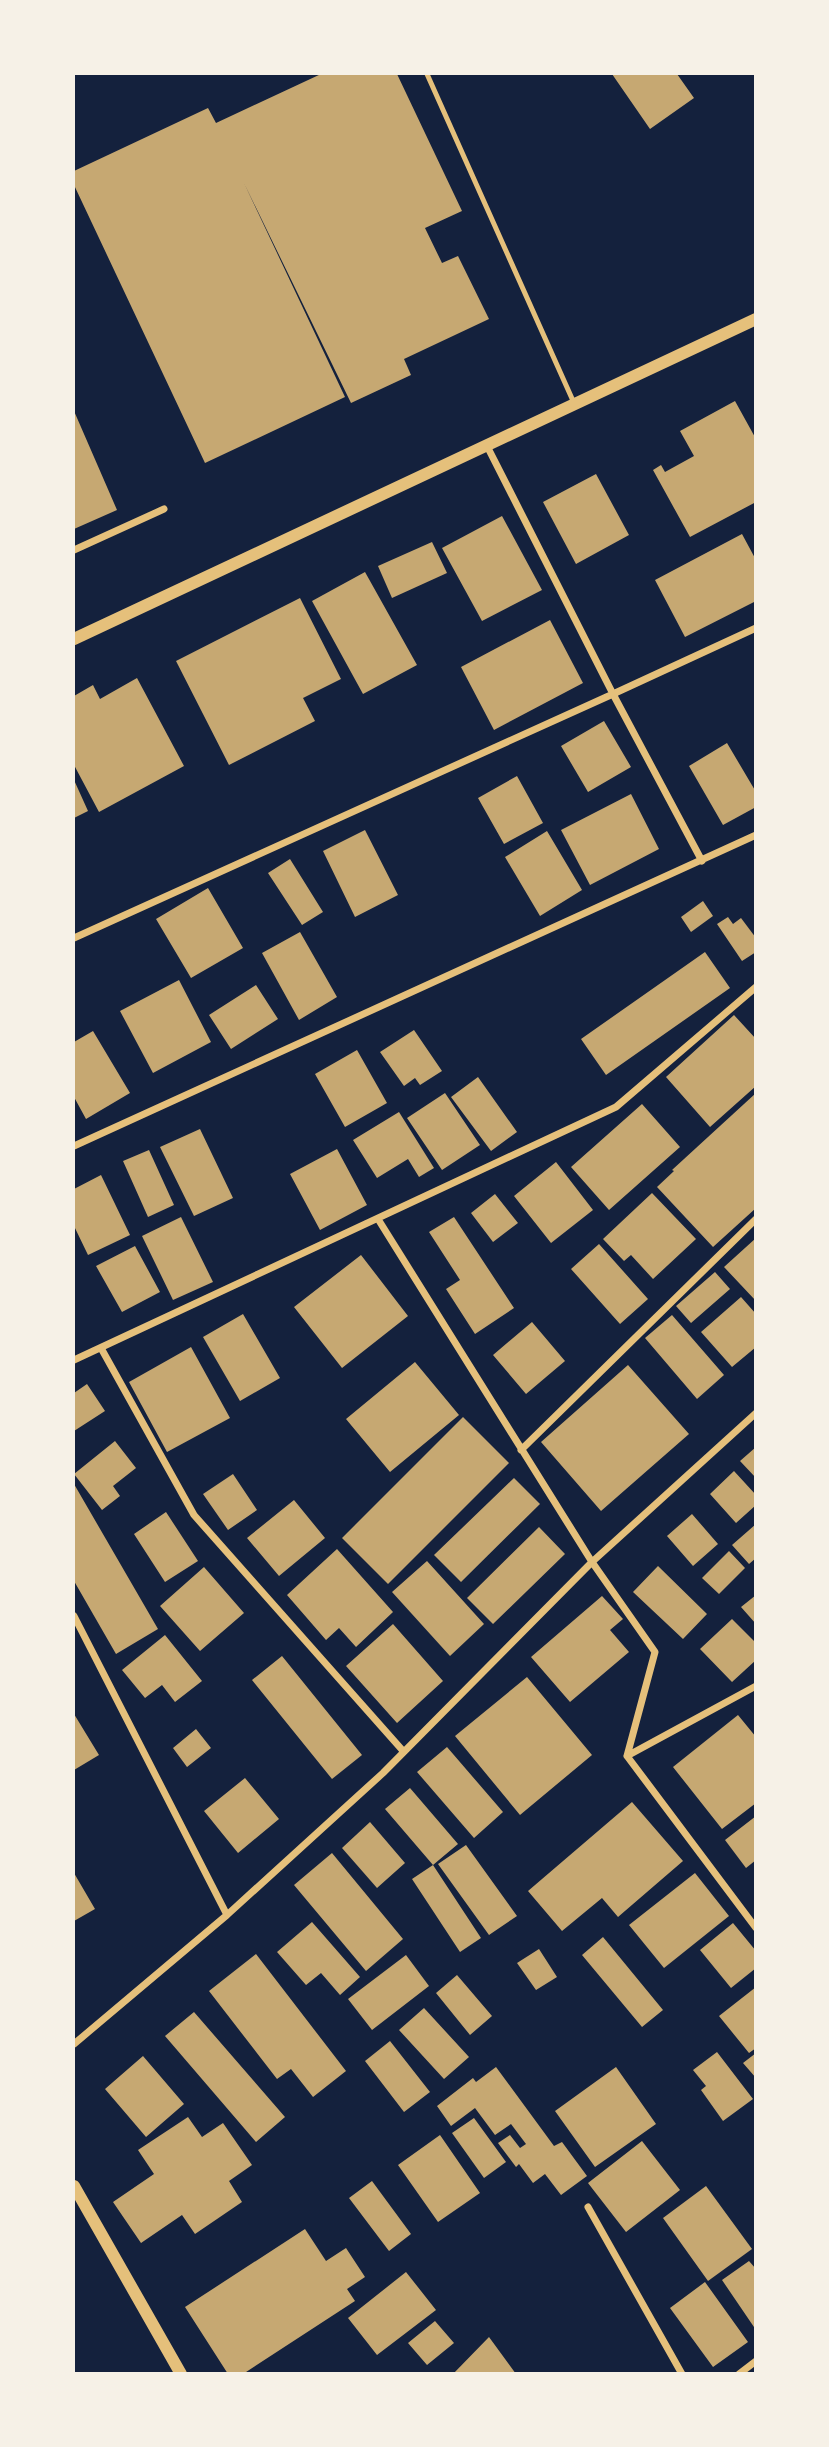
<svg xmlns="http://www.w3.org/2000/svg" width="829" height="2447" viewBox="0 0 829 2447" font-family="'Space Grotesk',sans-serif">
<style>
.building{fill:#c6a872}
.lines{fill:none;stroke-linecap:round;stroke-linejoin:round}
.service{stroke:#e5c07b;stroke-width:5}
.minor{stroke:#e5c07b;stroke-width:7}
.tertiary{stroke:#e5c07b;stroke-width:12}
</style>
<rect width="100%" height="100%" fill="#14213d"/>
<path class="building" d="M321,74H397L462,211L425,228L442,263L458,256L489,319L404,359L411,375L351,403L244,183L345,397L205,463L74,185V171L208,108L216,123Z
M612,74H677L694,98L650,129Z
M735,401L756,439V502L690,537L653,470L661,465L665,472L694,456L680,431Z
M74,411L117,510L74,529Z
M596,474L629,535L576,564L543,502Z
M502,516L542,590L482,621L442,548Z
M742,534L756,560V601L685,637L655,580Z
M432,542L447,573L392,598L378,566Z
M365,572L417,665L363,694L312,601Z
M300,598L341,679L303,698L315,721L229,765L176,661Z
M550,620L583,683L494,730L461,667Z
M137,678L184,766L99,812L74,765V696L93,685L100,699Z
M604,721L631,767L588,792L561,746Z
M727,743L756,792V807L723,825L689,766Z
M517,776L543,823L504,844L478,798Z
M74,780L88,811L74,818Z
M631,794L659,849L590,885L561,830Z
M365,830L398,895L355,917L323,851Z
M547,831L582,890L540,916L505,857Z
M290,859L323,912L302,925L268,873Z
M208,888L243,948L191,978L156,919Z
M703,901L713,916L691,932L681,917Z
M728,917L733,924L741,918L756,938V952L742,961L717,924Z
M300,932L337,997L299,1020L262,953Z
M705,952L730,988L606,1075L581,1039Z
M179,980L211,1042L153,1073L120,1011Z
M256,985L278,1019L231,1049L209,1015Z
M734,1015L756,1039V1086L710,1127L666,1077Z
M414,1030L442,1071L420,1085L415,1078L404,1086L380,1052Z
M93,1031L130,1093L86,1119L74,1097V1042Z
M357,1050L387,1103L345,1127L315,1074Z
M478,1077L517,1132L491,1151L451,1097Z
M445,1093L480,1145L442,1170L407,1118Z
M756,1093V1208L713,1247L657,1187L674,1171L672,1170Z
M642,1104L680,1147L609,1210L571,1167Z
M399,1112L434,1168L419,1177L408,1159L377,1178L353,1140Z
M200,1129L233,1198L194,1216L160,1147Z
M337,1149L367,1205L320,1230L290,1174Z
M149,1150L174,1205L148,1217L123,1161Z
M556,1162L593,1210L551,1243L514,1196Z
M101,1175L130,1235L88,1255L74,1226V1189Z
M652,1193L696,1239L653,1279L631,1255L624,1261L603,1239Z
M495,1194L518,1223L493,1242L471,1213Z
M181,1217L213,1282L173,1300L142,1236Z
M454,1217L514,1308L475,1334L446,1289L460,1280L429,1232Z
M756,1238V1301L724,1267Z
M599,1244L648,1299L620,1324L571,1269Z
M135,1246L160,1292L122,1312L96,1266Z
M361,1255L408,1316L342,1368L294,1307Z
M715,1272L730,1289L691,1323L676,1306Z
M741,1297L756,1314V1347L732,1367L701,1332Z
M243,1314L280,1378L240,1401L203,1337Z
M672,1315L724,1375L697,1399L645,1338Z
M532,1322L565,1361L526,1394L493,1355Z
M191,1347L230,1418L167,1452L129,1382Z
M415,1362L459,1415L390,1472L346,1419Z
M628,1365L689,1434L601,1511L541,1442Z
M87,1384L105,1411L74,1431V1393Z
M463,1417L509,1463L388,1584L342,1538Z
M115,1441L136,1468L113,1486L120,1496L102,1510L74,1474Z
M756,1447V1478L740,1461Z
M734,1471L756,1495V1505L736,1523L710,1494Z
M233,1474L257,1510L228,1530L203,1494Z
M514,1478L540,1504L461,1582L434,1555Z
M74,1484L158,1629L116,1654L74,1581Z
M294,1500L325,1538L279,1576L247,1538Z
M166,1512L198,1561L165,1582L134,1534Z
M692,1514L718,1544L693,1566L667,1536Z
M756,1524V1558L749,1564L732,1545Z
M539,1527L565,1554L493,1624L467,1598Z
M337,1549L393,1612L356,1647L339,1628L326,1640L287,1595Z
M729,1551L745,1568L719,1594L702,1578Z
M427,1561L484,1624L450,1656L392,1592Z
M658,1566L707,1614L683,1639L633,1592Z
M204,1567L244,1613L200,1651L160,1606Z
M756,1595V1624L741,1607Z
M602,1596L623,1619L610,1630L629,1652L570,1702L531,1657Z
M732,1619L756,1643V1660L732,1682L700,1649Z
M393,1624L443,1681L397,1723L346,1666Z
M165,1635L202,1681L175,1702L162,1685L145,1698L122,1670Z
M282,1656L362,1755L332,1779L252,1680Z
M527,1677L592,1755L520,1815L455,1736Z
M74,1714L99,1755L74,1770Z
M738,1715L756,1737V1803L722,1829L673,1767Z
M196,1729L211,1748L187,1767L173,1748Z
M447,1747L503,1812L474,1838L417,1772Z
M245,1778L279,1819L238,1853L204,1811Z
M410,1788L458,1844L433,1865L385,1809Z
M632,1802L683,1861L618,1917L602,1898L562,1931L528,1891Z
M756,1816V1860L746,1868L725,1840Z
M370,1822L405,1863L377,1888L342,1848Z
M466,1845L517,1916L489,1935L438,1864Z
M332,1853L403,1939L366,1971L294,1885Z
M433,1865L481,1938L460,1952L412,1879Z
M74,1873L95,1909L74,1921Z
M695,1873L729,1916L664,1968L629,1925Z
M312,1922L360,1977L340,1995L321,1973L306,1985L277,1952Z
M733,1923L756,1951V1968L731,1988L700,1950Z
M603,1937L663,2010L642,2027L582,1955Z
M539,1949L557,1977L536,1990L517,1963Z
M256,1954L346,2071L313,2097L291,2069L277,2079L209,1991Z
M406,1955L429,1986L372,2030L348,1999Z
M457,1975L492,2016L470,2035L436,1993Z
M756,1987V2048L749,2053L719,2016Z
M424,2008L469,2057L444,2079L399,2030Z
M194,2012L285,2117L256,2142L165,2036Z
M390,2041L430,2092L404,2112L365,2061Z
M717,2052L753,2099L723,2121L701,2090L706,2086L693,2070Z
M756,2053V2078L743,2063Z
M143,2056L184,2104L146,2137L105,2089Z
M496,2067L554,2146L562,2142L587,2176L561,2195L545,2174L533,2183L519,2164L516,2167L498,2143L510,2135L520,2148L526,2144L511,2124L495,2135L475,2108L451,2126L437,2106L473,2078L476,2082Z
M616,2067L656,2124L595,2167L555,2111Z
M188,2117L202,2137L223,2123L252,2165L229,2181L242,2202L195,2234L182,2215L141,2243L113,2202L154,2174L138,2150Z
M474,2118L506,2162L484,2178L452,2133Z
M440,2135L480,2193L438,2222L398,2165Z
M642,2141L680,2190L626,2232L588,2183Z
M372,2181L411,2234L389,2251L349,2198Z
M706,2186L752,2249L708,2281L663,2218Z
M305,2229L326,2261L346,2248L365,2277L347,2289L355,2301L243,2374H228L185,2307Z
M749,2261L756,2269V2330L722,2280Z
M406,2272L436,2310L377,2355L348,2318Z
M705,2282L748,2342L713,2367L670,2308Z
M435,2321L454,2343L427,2365L408,2343Z
M489,2337L516,2374H453Z"/>
<g class="lines">
<path class="service" d="M427,74L574,403"/>
<path class="minor" d="M74,550L164,509
M702,861L613,694L756,628
M74,938L613,694L487,446
M74,1146L756,835
M378,1219L592,1562L655,1652L627,1756L756,1928
M101,1348L194,1515L404,1752
M74,1360L616,1107L756,987
M521,1450L756,1219
M74,1616L227,1915
M627,1756L756,1686
M74,2044L227,1915L383,1773L592,1562L756,1413
M588,2207L682,2374
M739,2374L756,2361"/>
<path class="tertiary" d="M74,639L756,319
M74,2186L181,2374"/>
</g>
<rect width="829" height="2447" fill="none" stroke="#f6f1e7" stroke-width="150"/>
</svg>
